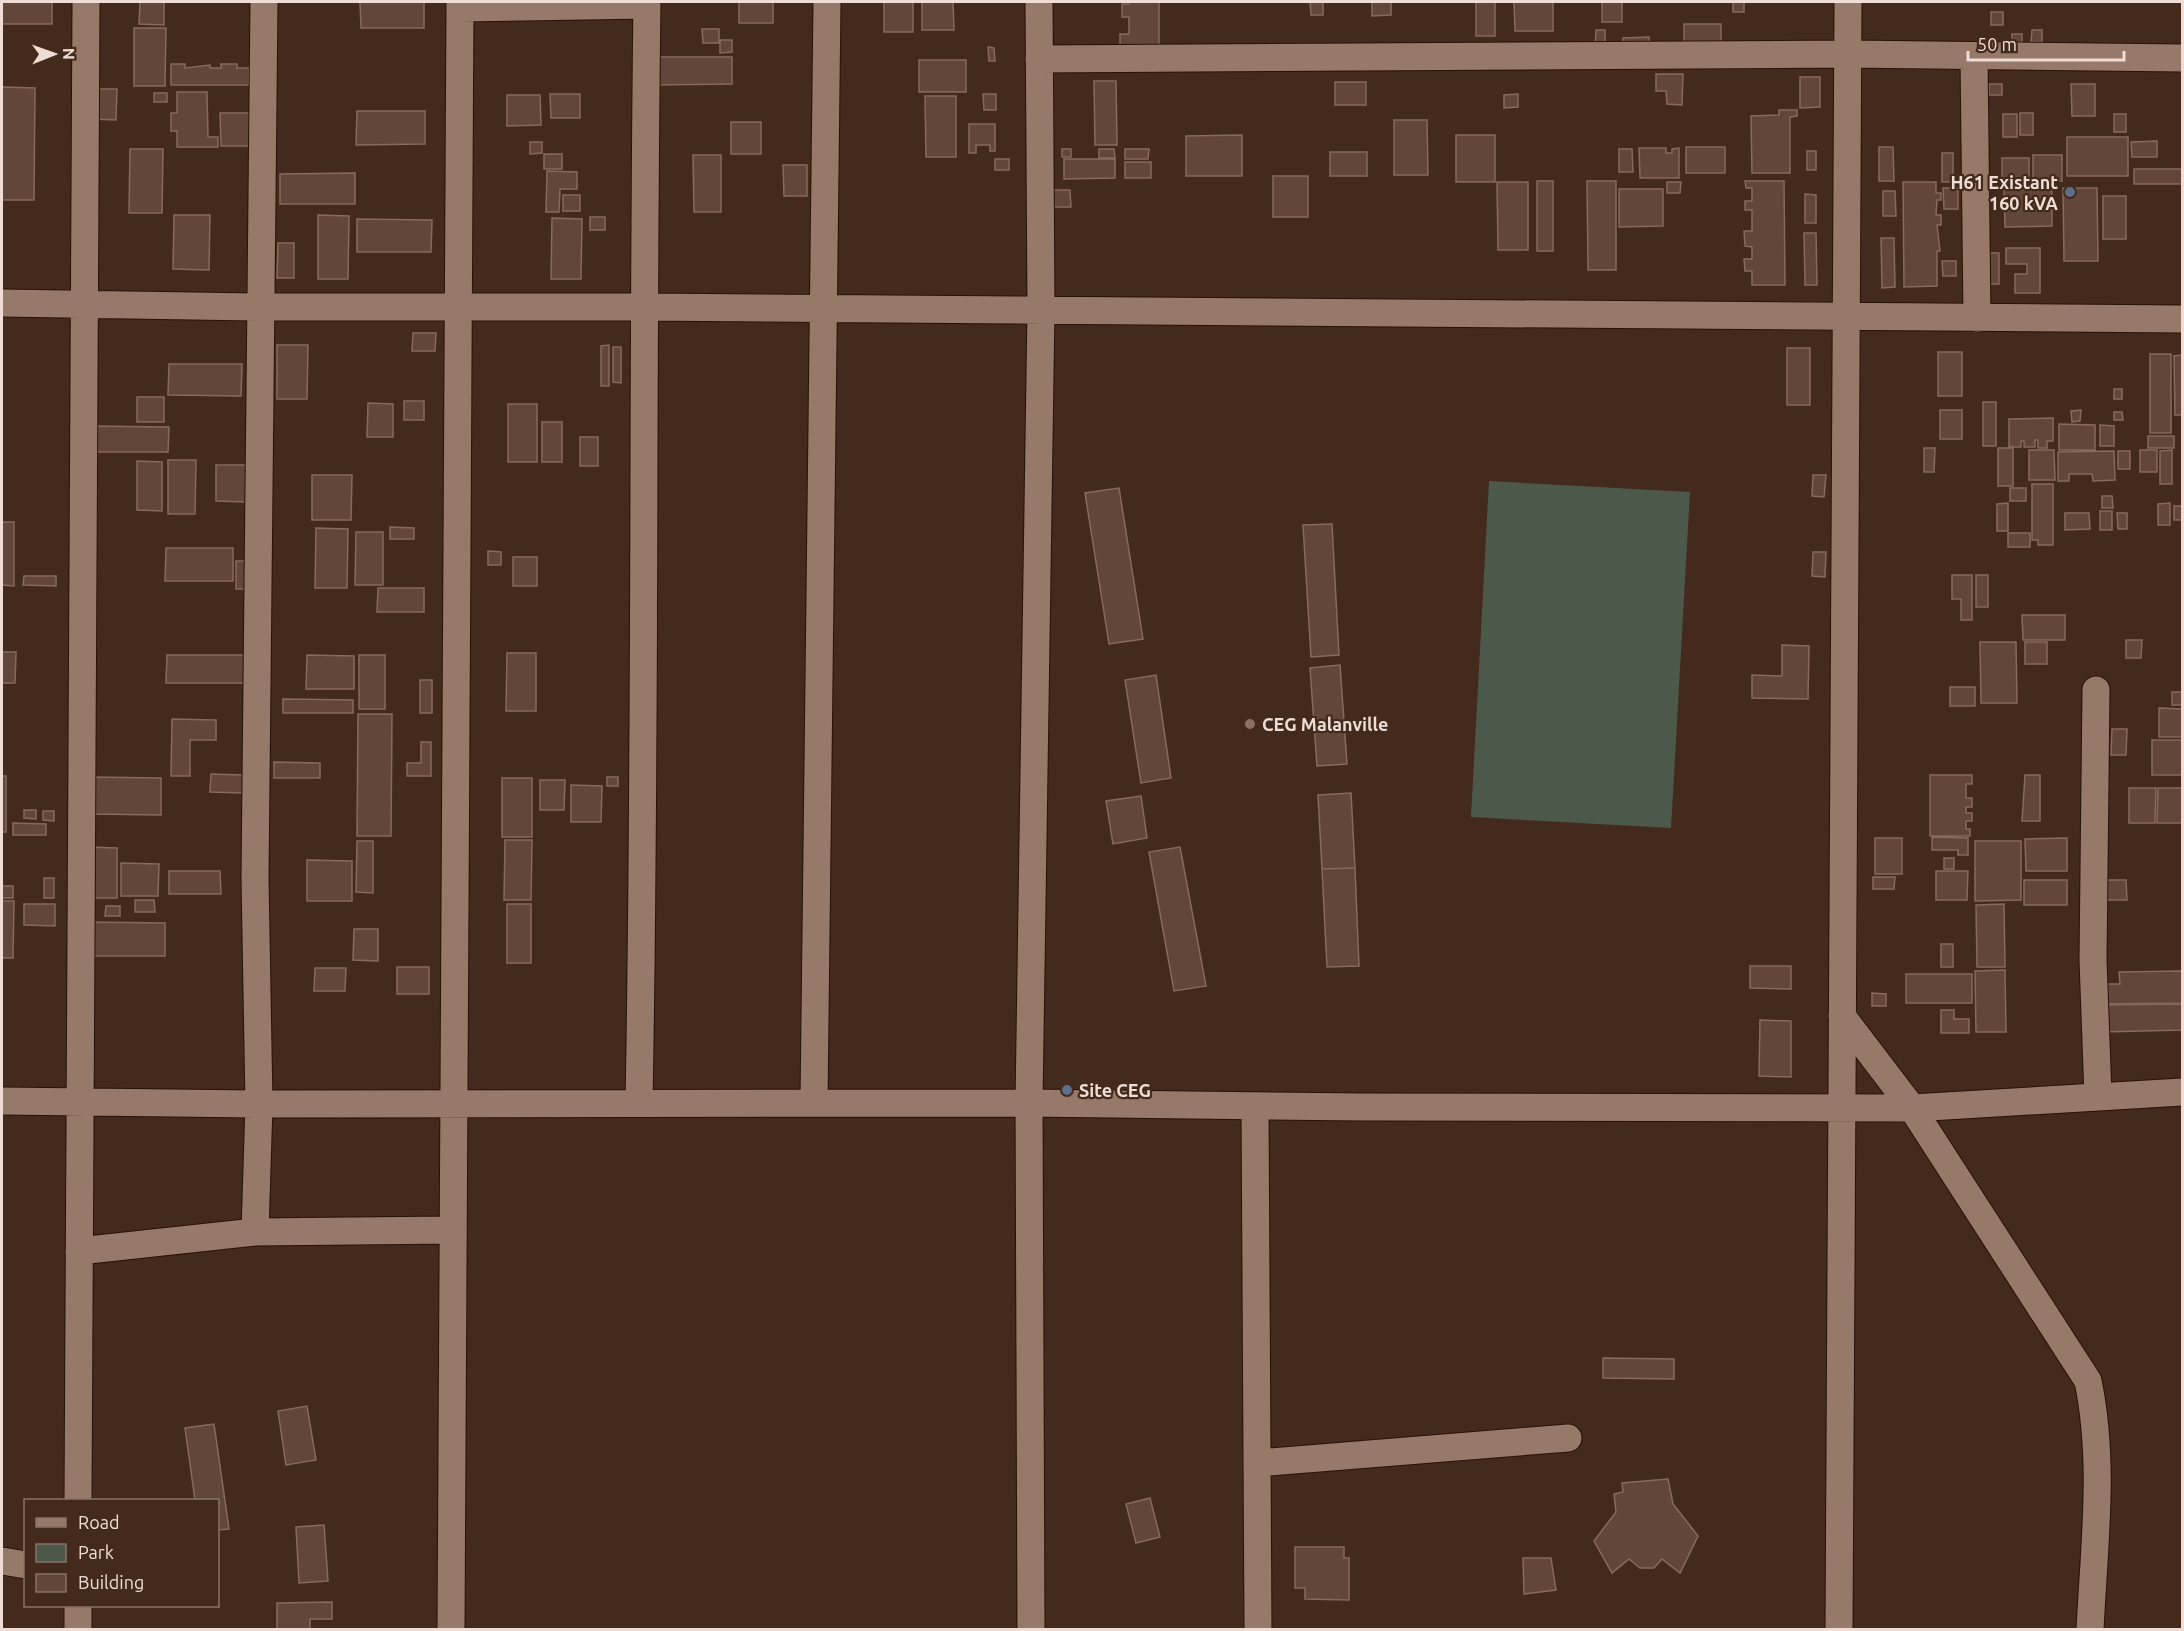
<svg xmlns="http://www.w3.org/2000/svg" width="2184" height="1631" viewBox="0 0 2184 1631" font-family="Ubuntu,sans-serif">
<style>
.green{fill:#4c584a}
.building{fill:#624639;stroke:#886a5c;stroke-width:1.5}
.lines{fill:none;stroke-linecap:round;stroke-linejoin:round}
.minor-casing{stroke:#291206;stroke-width:29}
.minor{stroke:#97796a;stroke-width:27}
.service-dot{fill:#5c6f8a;stroke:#442a1d;stroke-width:2}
.education-dot{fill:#8d6e63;stroke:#442a1d;stroke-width:2}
.labels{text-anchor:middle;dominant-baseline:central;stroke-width:4.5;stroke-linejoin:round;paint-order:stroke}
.poi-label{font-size:18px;font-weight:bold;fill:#efddd5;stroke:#442a1d;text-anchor:start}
</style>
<rect width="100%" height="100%" fill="#442a1d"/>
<path class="green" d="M1489,481L1690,492L1671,828L1471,817Z"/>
<path class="building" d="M2,2H52V24H2Z
M140,2H164V25L139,24Z
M360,2H424V28H361Z
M739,2H773V23H739Z
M884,2H913V32H884Z
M922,2H953L954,30H922Z
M1129,2H1159V45H1120V34H1129V17H1122V4H1129Z
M1310,2H1323V15H1311Z
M1372,2H1391V15L1372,16Z
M1476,2H1495V36H1476Z
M1514,2H1553V31H1515Z
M1602,2H1622V22H1602Z
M1733,2H1744V12H1733Z
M1991,12H2003V25H1991Z
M1684,24H1721V48H1684Z
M134,28H166L165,86H134Z
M702,29H719V43H703Z
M1596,30H1605V46H1595Z
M2032,30H2042V42H2031Z
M2012,34H2022V49L2012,50Z
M1649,37V48H1623V38Z
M720,40H732V52L720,53Z
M988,47L994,48L995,61H989Z
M652,57H732V84L652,85Z
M919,60H966V92H919Z
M171,64H185V68L210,65V68H221V64H237V68H249V85H171Z
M1656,74H1683L1682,105L1667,104L1666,91H1656Z
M1800,77H1820V107L1800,108Z
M1094,81H1116L1117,145H1095Z
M1335,82H1366V105H1335Z
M1989,84H2002V95H1989Z
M2071,84H2095V116H2072Z
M2,87L35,88L34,200H2Z
M93,89H117L116,120L92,119Z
M177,92H207L208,137H218V147H177V131H171V113H177Z
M154,93H167V102H154Z
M550,94H580V118H551Z
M983,94H996V110H984Z
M1518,94V107L1504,108V95Z
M507,95H540L541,125L507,126Z
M925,96H956V157H926Z
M1779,110H1797V116L1790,117V173H1752L1751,116L1779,115Z
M357,111H425V144L356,145Z
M220,113H249L250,146H221Z
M2020,113H2033V135H2020Z
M2003,114H2017V137H2003Z
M2114,114H2126V132H2114Z
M1394,120H1427L1428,175H1394Z
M731,122H761V154H731Z
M969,124H995V151H990V145H976V153H969Z
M1242,135V176H1186V136Z
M1456,135H1495V182H1456Z
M2067,137H2128V176H2067Z
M2157,141V157H2132L2131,142Z
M530,142H542V153L530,154Z
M1686,147H1725V173H1686Z
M1879,147H1893L1894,181H1879Z
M1639,148H1666V153H1672V149L1679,148V178H1640Z
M130,149H163L162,213H129Z
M1062,149H1071V157H1062Z
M1099,149H1114L1115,158H1099Z
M1125,149H1149L1148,159H1125Z
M1619,149H1632L1633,172H1619Z
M1807,151H1816V170H1807Z
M1330,152H1367V176H1330Z
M1942,153H1953V182H1942Z
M544,154H562V169H544Z
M693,155H721V212H694Z
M2033,155H2062V181H2033Z
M2002,158H2029V181H2002Z
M995,159H1009V170H995Z
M1064,159H1115V178L1064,179Z
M1125,162H1151V178H1125Z
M783,165H807V196H784Z
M2134,169H2182V184H2134Z
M547,171L577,172V189H560L559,212H546Z
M355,173V204H280V174Z
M1273,176H1308V217H1273Z
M1537,181H1553V251H1537Z
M1587,181H1616V270H1588Z
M1745,181H1784L1785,285H1752V271H1745L1744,259H1752V247L1745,246L1744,231H1752V210H1745V201H1752V188H1746Z
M1497,182H1528V250H1498Z
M1667,182H1681L1680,193H1667Z
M1903,182H1936V193H1941V200H1937L1936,215H1941V225H1937L1940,251H1937V286L1904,287Z
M1943,188H1958V209H1944Z
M2063,188H2097L2098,261H2064Z
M1619,189H1663V226L1619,227Z
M2052,189V226L2005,227L2004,190Z
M1049,190H1070L1071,207H1049Z
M1883,191H1895L1896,216H1883Z
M1805,194L1816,195V223H1805Z
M563,195H580V211H563Z
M2103,196H2126V239H2103Z
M174,215H210L209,270L173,269Z
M318,215L349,216L348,279H318Z
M590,217H605V230H590Z
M552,218L582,219L581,279H551Z
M357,219L432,220L431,252H357Z
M1804,233H1816L1817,285H1805Z
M1881,238H1894L1895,287L1882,288Z
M278,243H294V278H277Z
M2006,248H2040V293H2015V274H2027V264H2006Z
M1988,253H1999V284H1988Z
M1942,261H1956V276H1943Z
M413,333H436L435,351H412Z
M277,345H308L307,399H277Z
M609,345V386H601V346Z
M613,347H621V383L613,382Z
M1787,348H1810V405H1787Z
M1938,352H1962V396H1938Z
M2150,354H2171V433H2150Z
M2182,355V415H2175L2174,356Z
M169,364H242L241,396L168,395Z
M2114,389H2122V399H2114Z
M137,397H164V422H137Z
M404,401H424V420H404Z
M1983,402H1996V446H1983Z
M368,403L393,404V437H367Z
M508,404H537V462H508Z
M1940,410H1962V439H1940Z
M2081,410L2080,421L2072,422L2071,411Z
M2114,412H2122L2123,420H2114Z
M2053,418V441H2047V448H2038V440H2035V447H2024V441H2021V447H2009V419Z
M542,422H562V462H542Z
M2059,424L2095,425V450H2059Z
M2100,425L2114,426V446H2100Z
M91,426L169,427L168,452H91Z
M2148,436H2174V448H2148Z
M580,437H598V466H580Z
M1924,448H1935L1934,472H1924Z
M1998,448H2013V486H1998Z
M2029,450H2054L2055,480H2029Z
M2140,450H2157V472H2140Z
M2172,450V484H2160V451Z
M2114,451L2115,480L2093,481L2092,474H2069V481H2058V452Z
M2118,451H2130V469H2118Z
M168,460H196L195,514H168Z
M137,461L162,462V511L137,510Z
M216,465H247L246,502L216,501Z
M312,475H352L351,520H312Z
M1813,475H1826L1824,497L1812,496Z
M2032,484H2053V545H2038V540H2032Z
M1119,488L1143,639L1109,644L1085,493Z
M2010,488H2026V501H2010Z
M2102,496H2112L2113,508H2102Z
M2008,503V531H1997V504Z
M2170,503V525H2158V504Z
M2174,506H2182V520H2174Z
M2100,511H2112V530H2100Z
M2065,513H2089L2090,529L2065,530Z
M2117,513H2127V529H2118Z
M2,522H14V586L2,585Z
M1332,524L1339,655L1311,657L1303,525Z
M390,527L414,528V539H390Z
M316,528L348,529L347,588H315Z
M356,532H383V585H355Z
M2008,533H2030V547H2008Z
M166,548H233V581H165Z
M488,551L501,552V565H488Z
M1813,552H1826L1825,577L1812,576Z
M513,557H537V586H513Z
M236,561H246V589H236Z
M1952,575H1972V620H1961V599H1952Z
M1976,575H1988V607H1976Z
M24,576H56V586L23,585Z
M378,588H424V612H377Z
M2022,615H2065V640H2023Z
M2126,640H2142L2141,658H2126Z
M1980,642H2016L2017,703H1981Z
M2025,642H2047V664H2025Z
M1782,645L1809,646L1808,699L1752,698V675L1782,676Z
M2,652H16L15,683H2Z
M507,653H536V711H506Z
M167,655H246L245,683H166Z
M307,655L354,656V689H306Z
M359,655H385V709H359Z
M1340,665L1347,764L1317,766L1310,668Z
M1156,675L1171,778L1141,783L1125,680Z
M420,680H432V713H420Z
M1950,687H1975V706H1950Z
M2172,692H2182V705H2172Z
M283,699L353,700V713H283Z
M2159,708L2182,709V737H2159Z
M358,714H392L391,836H357Z
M172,719L216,720V740H190V776H171Z
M2112,729H2127L2126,755H2111Z
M2152,740H2182V775H2152Z
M421,742H431V776H407V763H421Z
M274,762L320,763V778H274Z
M211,774L243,775V793L210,792Z
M1930,775H1972V784H1966V798H1972V807H1966V813H1972V821H1966V829H1970V836H1930Z
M2025,775H2040V821H2022Z
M2,776H6V832H2Z
M91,777L161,778V815L91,814Z
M607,777H618V786H607Z
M502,778H532V837H502Z
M540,780H565L564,810H540Z
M571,785L602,786L601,822H571Z
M2129,788H2156L2155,823H2129Z
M2158,788H2182V823H2157Z
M1351,793L1355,868L1322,869L1318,795Z
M1141,796L1147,838L1113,844L1106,801Z
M24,810H36V819L24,818Z
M43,811H54V821L43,820Z
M13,823L46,824V835H13Z
M1932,837L1968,838V855H1958V850H1932Z
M1875,838H1902V874H1875Z
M2067,838V871H2026L2025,839Z
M505,840H532L531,900H504Z
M357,841H373V893L356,892Z
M1975,841H2021V900L1975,901Z
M87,847L117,848V898H87Z
M1180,847L1206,986L1174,991L1149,852Z
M1944,858H1954V869H1944Z
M307,860L352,861V901H307Z
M121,863L159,864L158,896H121Z
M1355,868L1359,966L1327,967L1322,869Z
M169,871H220L221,894H169Z
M1936,871H1968L1967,900H1936Z
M1873,877H1895L1894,889H1873Z
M44,878H54V898H44Z
M2024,880H2067V905H2024Z
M2102,880H2126L2127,900H2102Z
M2,886H13V898H2Z
M135,900H154L155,912H135Z
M2,901H14L13,958H2Z
M24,904H55V926L24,925Z
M507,904H531V963H507Z
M2004,904L2005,967H1977L1976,905Z
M106,906H120V916H105Z
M86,922L165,923V956H86Z
M354,929H378V961L353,960Z
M1941,944H1953V967H1941Z
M1750,966H1791V989L1750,988Z
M397,967H429V994H397Z
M315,968H346L345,991H314Z
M2005,970L2006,1032H1976L1975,971Z
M2182,971V1003L2101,1004V984H2120L2119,972Z
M1906,974H1972V1003H1906Z
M1872,993L1886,994V1006H1872Z
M2182,1004V1030L2102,1032V1005Z
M1941,1010H1954V1019H1969V1033H1941Z
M1760,1020L1791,1021V1077L1759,1076Z
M1603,1358L1674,1359V1379L1603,1378Z
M307,1406L316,1460L286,1465L278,1411Z
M214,1424L229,1529L218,1530V1500H195L185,1428Z
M1668,1479L1673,1504L1698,1536L1680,1573L1662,1559L1654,1568H1640L1629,1559L1612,1573L1594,1541L1616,1512L1614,1494L1623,1492L1622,1483Z
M1150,1498L1160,1537L1136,1543L1126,1504Z
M324,1525L328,1581L299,1583L296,1527Z
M1295,1547H1344V1558H1349V1600L1305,1599V1588H1295Z
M1523,1558H1551L1556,1590L1524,1594Z
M332,1602V1619H310V1630H277V1603Z"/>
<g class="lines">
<g class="minor-casing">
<path id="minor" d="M460,8L647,5
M1974,56L1977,318
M1039,59L1848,54L2182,58
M2,303L259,307H644L2182,319
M2096,690L2093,960L2098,1096
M1842,1016L1912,1108L2088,1381C2105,1462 2094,1547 2090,1630
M2,1101L259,1104L1029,1103L1362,1107L1912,1108L2182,1092
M639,1102C646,735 642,368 647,2
M814,1103L827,2
M1255,1106L1258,1630
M255,1232L259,1104L255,878L264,2
M79,1251L255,1232L453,1230
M1257,1463L1568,1438
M78,1500L86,2
M2,1561L26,1565
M78,1606V1630
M451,1630L460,2
M1031,1630L1029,1103L1041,309L1039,2
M1839,1630L1848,2"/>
</g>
<use href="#minor" class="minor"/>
</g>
<g class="service-dot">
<circle cx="2070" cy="192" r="6"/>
<circle cx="1067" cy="1090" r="6"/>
</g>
<circle class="education-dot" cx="1250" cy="724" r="6"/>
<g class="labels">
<g class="poi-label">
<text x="2058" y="182" text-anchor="end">H61 Existant<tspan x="2058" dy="21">160 kVA</tspan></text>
<text x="1262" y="724">CEG Malanville</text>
<text x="1079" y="1090">Site CEG</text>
</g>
</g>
<rect width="2184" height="1631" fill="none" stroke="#efddd5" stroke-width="6"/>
<rect x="24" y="1499" width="195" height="108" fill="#442a1d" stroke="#887267" stroke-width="1.5"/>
<rect x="36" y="1518" width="30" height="9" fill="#97796a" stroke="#887267" stroke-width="1.5"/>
<text x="78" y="1529" font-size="18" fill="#efddd5">Road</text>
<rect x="36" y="1544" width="30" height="18" fill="#4c584a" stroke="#887267" stroke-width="1.5"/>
<text x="78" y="1559" font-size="18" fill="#efddd5">Park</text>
<rect x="36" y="1574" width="30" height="18" fill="#624639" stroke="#887267" stroke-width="1.5"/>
<text x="78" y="1589" font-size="18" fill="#efddd5">Building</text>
<g transform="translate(54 54) rotate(89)" stroke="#442a1d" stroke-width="4.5" paint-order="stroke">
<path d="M0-4.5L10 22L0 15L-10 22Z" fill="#efddd5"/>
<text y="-9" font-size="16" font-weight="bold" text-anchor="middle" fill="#efddd5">N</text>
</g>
<path d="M1968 51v9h156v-9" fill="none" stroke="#efddd5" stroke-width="3"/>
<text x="1977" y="51" font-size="18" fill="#efddd5" stroke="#442a1d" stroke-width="4.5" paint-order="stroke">50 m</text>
</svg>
